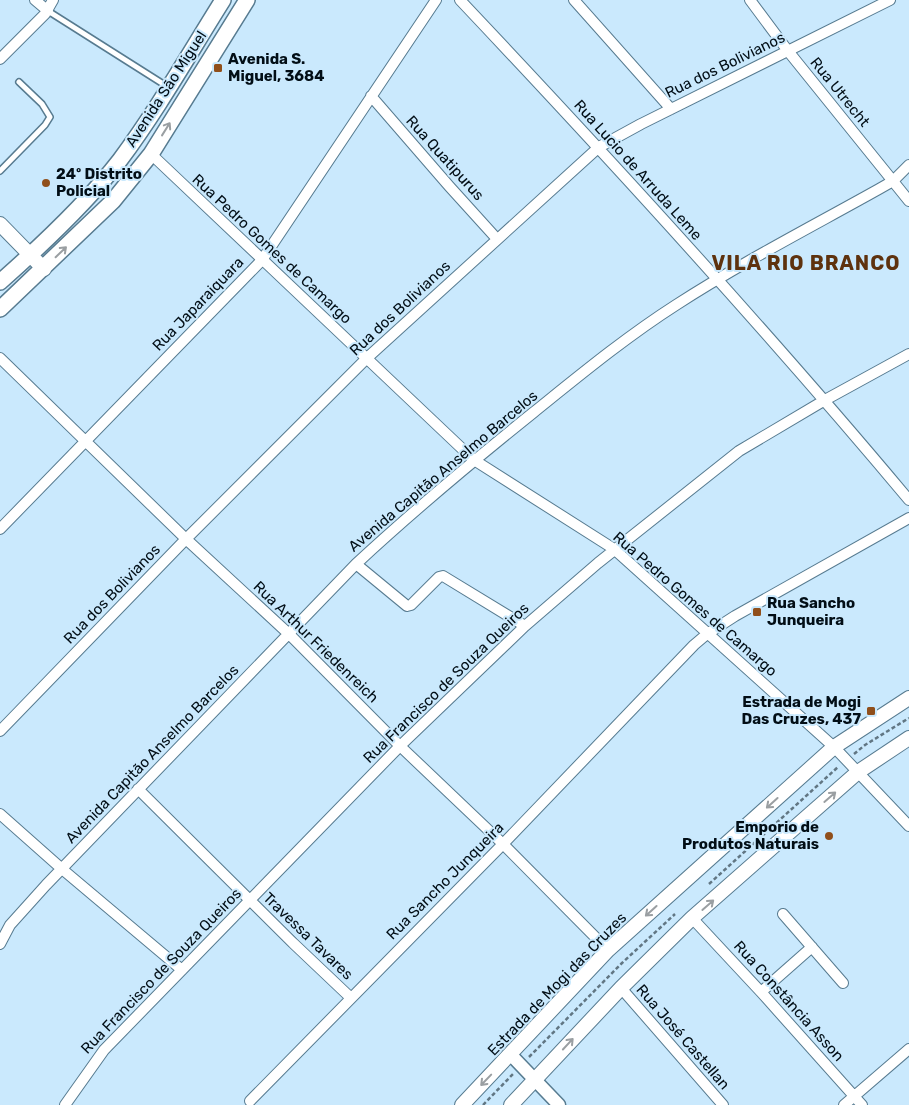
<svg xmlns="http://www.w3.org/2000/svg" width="909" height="1105" viewBox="0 0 909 1105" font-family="Rubik,sans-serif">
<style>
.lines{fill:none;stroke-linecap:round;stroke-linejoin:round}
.service-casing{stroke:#577b90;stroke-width:8}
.minor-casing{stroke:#577b90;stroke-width:12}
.tertiary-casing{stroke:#577b90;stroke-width:15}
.secondary-casing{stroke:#577b90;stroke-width:16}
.primary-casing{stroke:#577b90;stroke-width:18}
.path{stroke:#617683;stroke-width:2.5;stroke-dasharray:4 2.5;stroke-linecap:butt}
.service{stroke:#fff;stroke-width:5}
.minor{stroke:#fff;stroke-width:10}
.tertiary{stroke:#fff;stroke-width:12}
.secondary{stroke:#fff;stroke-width:14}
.primary{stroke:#fff;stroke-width:15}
.oneway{stroke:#9a9fa2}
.poi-dot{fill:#904f1b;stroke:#cae9fd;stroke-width:2}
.labels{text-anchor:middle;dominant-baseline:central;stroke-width:4;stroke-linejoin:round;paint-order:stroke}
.poi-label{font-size:15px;font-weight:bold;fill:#020e16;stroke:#cae9fd;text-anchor:start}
.street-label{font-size:15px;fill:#020e16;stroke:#cae9fd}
.district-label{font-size:20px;font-weight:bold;letter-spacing:1px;fill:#5e320e;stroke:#cae9fd}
</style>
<rect width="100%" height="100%" fill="#cae9fd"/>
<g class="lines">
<g class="service-casing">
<path id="service" d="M48,11L168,87
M0,171L45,125L50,117L42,104L19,82"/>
</g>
<g class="minor-casing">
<path id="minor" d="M35,0L48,11
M460,0C614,163 765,328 909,500
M574,0L671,109
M750,0L788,51L909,201
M0,59L45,14L53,0
M371,96L449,186L497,239
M151,154L474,460L614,549L834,747L909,826
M0,358L186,539L290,635L400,746L503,844L608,950
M0,529L262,260L436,0
M356,564L407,606L411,605L439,577L443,576L525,626
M0,731L186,539L367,358L599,147L641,124L890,0
M138,789L293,943L351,998
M0,814L62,869L182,970
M783,914L843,983
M692,918L761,992L862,1105
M0,944L10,925L46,885L356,564C413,511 473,461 534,412C580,375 626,337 676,305C741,263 811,227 879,189L893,181L909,165
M621,988L723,1105
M761,992L812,947
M250,1101L503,844L694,645L707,634L735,616L909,518
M65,1105L104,1050L400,746L525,626L598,563L739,451L825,400L909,354
M844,1105L909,1049"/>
</g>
<g class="tertiary-casing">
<path id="tertiary" d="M511,1055L559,1105"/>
</g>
<g class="secondary-casing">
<path id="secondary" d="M0,224L44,269
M462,1105L608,950L834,747L909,698
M511,1105L621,988L692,918L858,772L909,738"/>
</g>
<g class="primary-casing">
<path id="primary" d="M0,282C42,245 86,204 120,160C158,109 189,54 223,0
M0,309L113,201L151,154L247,0"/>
</g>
<path class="path" d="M854,754L865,745L909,718
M709,884L838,767
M529,1057L622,963L675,914
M483,1105L513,1074"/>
<use href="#service" class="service"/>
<use href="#minor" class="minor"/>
<use href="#tertiary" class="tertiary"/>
<use href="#secondary" class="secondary"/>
<use href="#primary" class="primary"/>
</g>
<defs><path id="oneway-shaft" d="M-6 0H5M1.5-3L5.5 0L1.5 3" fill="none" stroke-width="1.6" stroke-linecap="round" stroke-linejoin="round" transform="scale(1.25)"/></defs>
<g class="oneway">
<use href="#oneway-shaft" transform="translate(166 129) rotate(-58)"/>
<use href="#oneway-shaft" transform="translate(61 252) rotate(-44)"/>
<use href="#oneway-shaft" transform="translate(830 797) rotate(-41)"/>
<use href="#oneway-shaft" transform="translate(772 803) rotate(138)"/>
<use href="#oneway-shaft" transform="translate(708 905) rotate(-41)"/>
<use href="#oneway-shaft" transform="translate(651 911) rotate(138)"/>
<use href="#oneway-shaft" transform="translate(568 1044) rotate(-47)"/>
<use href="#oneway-shaft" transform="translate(486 1080) rotate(134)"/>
</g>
<g class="poi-dot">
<rect x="213" y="63" width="10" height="10" rx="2.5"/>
<circle cx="46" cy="183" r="5"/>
<rect x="752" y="607" width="10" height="10" rx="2.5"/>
<rect x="866" y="706" width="10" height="10" rx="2.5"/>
<circle cx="829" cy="836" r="5"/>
</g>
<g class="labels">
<g class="poi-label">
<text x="228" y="59">Avenida S.<tspan x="228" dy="17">Miguel, 3684</tspan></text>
<text x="56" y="174">24º Distrito<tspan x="56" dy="17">Policial</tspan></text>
<text x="767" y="603">Rua Sancho<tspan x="767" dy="17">Junqueira</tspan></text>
<text x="861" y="702" text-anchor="end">Estrada de Mogi<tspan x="861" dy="17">Das Cruzes, 437</tspan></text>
<text x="819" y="827" text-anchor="end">Emporio de<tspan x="819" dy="17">Produtos Naturais</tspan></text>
</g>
<g class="street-label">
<text transform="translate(725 65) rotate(-26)">Rua dos Bolivianos</text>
<text transform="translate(166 89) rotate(-57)">Avenida São Miguel</text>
<text transform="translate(840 92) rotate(51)">Rua Utrecht</text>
<text transform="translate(445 158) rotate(48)">Rua Quatipurus</text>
<text transform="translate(638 170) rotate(48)">Rua Lucio de Arruda Leme</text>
<text transform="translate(272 249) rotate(43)">Rua Pedro Gomes de Camargo</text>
<text transform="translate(198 304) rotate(-46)">Rua Japaraiquara</text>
<text transform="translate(400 308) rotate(-43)">Rua dos Bolivianos</text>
<text transform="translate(443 471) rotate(-40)">Avenida Capitão Anselmo Barcelos</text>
<text transform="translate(112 594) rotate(-46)">Rua dos Bolivianos</text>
<text transform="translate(695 604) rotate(41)">Rua Pedro Gomes de Camargo</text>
<text transform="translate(316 642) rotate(44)">Rua Arthur Friedenreich</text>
<text transform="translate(446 683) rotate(-44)">Rua Francisco de Souza Queiros</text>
<text transform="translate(152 754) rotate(-46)">Avenida Capitão Anselmo Barcelos</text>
<text transform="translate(445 881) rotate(-45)">Rua Sancho Junqueira</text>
<text transform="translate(308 936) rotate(44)">Travessa Tavares</text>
<text transform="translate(161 971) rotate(-46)">Rua Francisco de Souza Queiros</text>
<text transform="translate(557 984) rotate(-46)">Estrada de Mogi das Cruzes</text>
<text transform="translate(789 1001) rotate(48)">Rua Constância Asson</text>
<text transform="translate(683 1037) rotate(49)">Rua José Castellan</text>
</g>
<g class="district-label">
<text x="806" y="263">VILA RIO BRANCO</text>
</g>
</g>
</svg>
